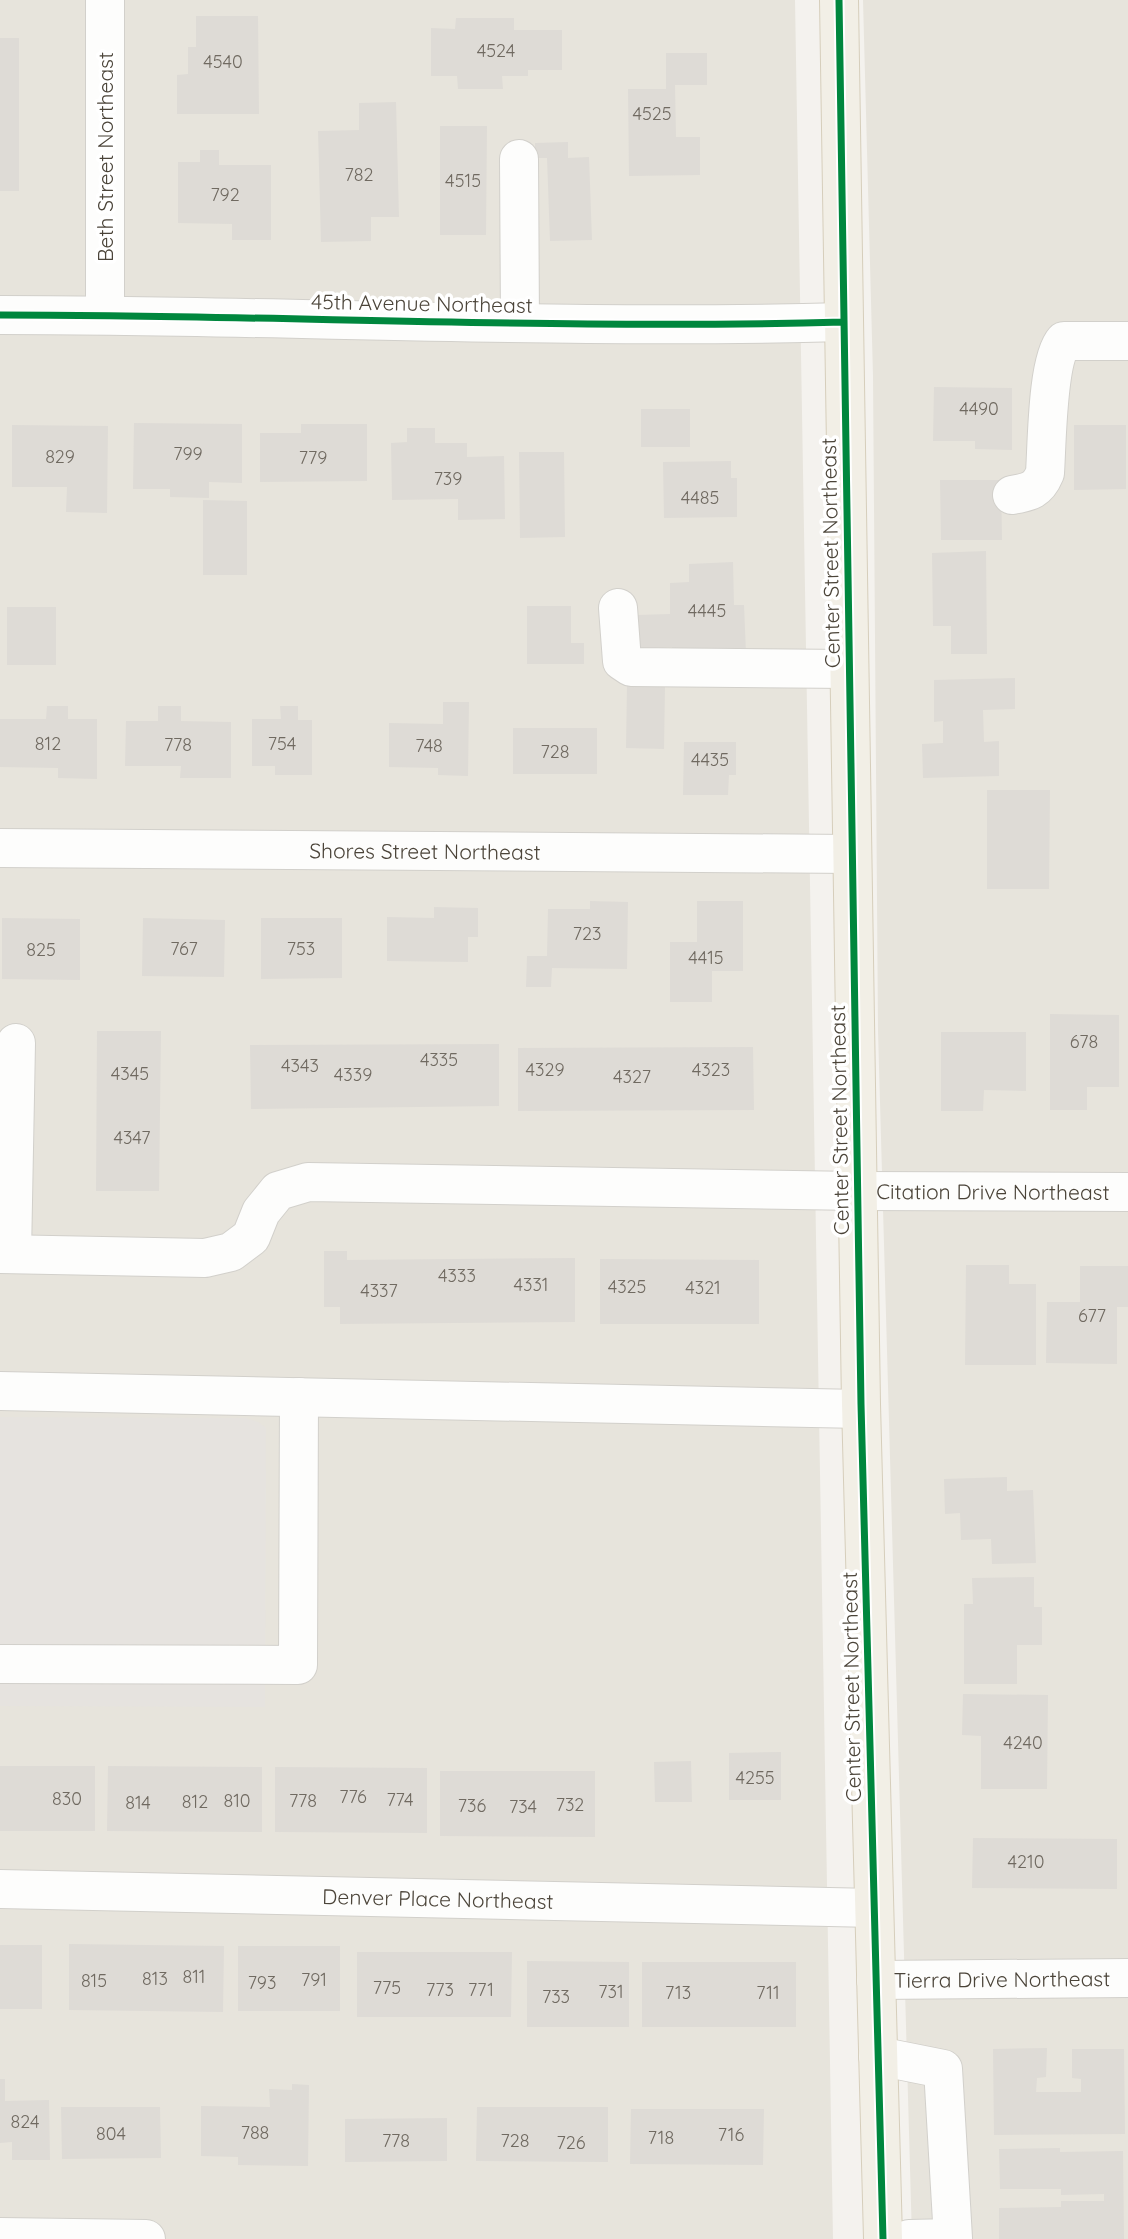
<svg xmlns="http://www.w3.org/2000/svg" width="1128" height="2239" viewBox="0 0 1128 2239" font-family="Quicksand,sans-serif">
<style>
.residential{fill:#e7e4dc}
.parking{fill:#e6e3df}
.building{fill:#dedbd6}
.lines{fill:none;stroke-linecap:round;stroke-linejoin:round}
.minor-casing{stroke:#d2d0cb;stroke-width:40}
.major-casing{stroke:#d6cebb;stroke-width:40}
.minor{stroke:#fdfdfc;stroke-width:38}
.major{stroke:#f2efe6;stroke-width:38}
.cycleway-casing{stroke:#fff;stroke-width:11}
.cycleway{stroke:#00873e;stroke-width:7}
.labels{text-anchor:middle;dominant-baseline:central;stroke-width:7;stroke-linejoin:round;paint-order:stroke}
.number-label{font-size:18px;fill:#706a61}
.street-label{font-size:21px;fill:#4b4439;stroke:#fff}
</style>
<rect width="100%" height="100%" fill="#f4f2ee"/>
<path class="residential" d="M0,0H795L833,2239H0Z
M863,0H1128V2239H912L878,1031L873,376Z"/>
<path class="parking" d="M0,1417L246,1418L258,1422L266,1428L265,1707L0,1706Z"/>
<path class="building" d="M196,16H258L259,114H177V75L188,74V47H196Z
M456,18H514V30H562V70H528V76H502L503,89H458L457,76H431V28L455,29Z
M0,38H19V191H0Z
M666,53H707V85H675L676,137H700V175L629,176L628,89H666Z
M396,102L399,217H371V241L321,242L318,131L359,130V103Z
M440,126H487L486,235H440Z
M568,142V158L589,157L592,240L550,241L547,158H535V143Z
M200,150H219V165H271V240H232V224L178,223V162H200Z
M934,387L1012,388V450L975,449V441H933Z
M641,409H690V447H641Z
M134,423L242,424V483L209,482V498L170,497V489H133Z
M301,424H367V481L260,482V433H301Z
M12,425L108,426L107,513L66,512L67,487H12Z
M1074,425H1126V489L1074,490Z
M407,428H435V443H467V457L504,456L505,519L458,520V499L392,500L391,443L407,442Z
M519,452H564L565,537L520,538Z
M731,461V478H737V517L664,518L663,462Z
M940,480H1001L1002,540H941Z
M203,500L247,501V575H203Z
M986,551L987,654H951V626H933L932,553Z
M733,562L734,605H744L746,653L672,656V647L638,648L637,615L670,614V583L689,582V564Z
M527,606H571V643H584V664H527Z
M7,607H56V665H7Z
M1015,678V709L983,710L984,742L999,741V776L923,778L922,744L943,743V721L934,722V680Z
M627,685L665,686L664,749L626,748Z
M443,702H469L468,776L438,775V768L389,767V723L443,724Z
M47,706H68V719H97V779L58,778V768L0,767V719H46Z
M158,706H181V721L231,722V778H180L181,766H125L126,721H158Z
M280,706H298V720H312V775H275V766H252V719H281Z
M513,728H597V774H513Z
M684,742H736V775H729L728,795H683Z
M987,790H1050L1049,889H987Z
M590,901L628,902L627,969L552,968L551,987H526L527,956H547L548,909H590Z
M697,901H743V971H712V1002H670V942H697Z
M434,907L478,908V937H468V962L387,961V917L434,918Z
M2,918L80,919V980L2,979Z
M143,918L225,920L224,977L142,976Z
M261,918H342V978L261,979Z
M1050,1014L1119,1015V1087H1087V1110H1050Z
M97,1031H161L159,1191H96Z
M941,1032H1026V1091L984,1090L983,1111H941Z
M499,1044V1106L251,1109L250,1045Z
M753,1047L754,1110L518,1111V1048Z
M324,1251H347V1260L575,1258V1322L340,1324V1307H324Z
M600,1259L759,1260V1324H600Z
M966,1265H1009V1284H1036V1365H965Z
M1080,1266H1128V1307H1117V1364L1046,1363L1047,1302H1080Z
M1007,1477V1491L1033,1490L1036,1563L992,1564L991,1539L961,1540L960,1513L945,1514L944,1479Z
M1034,1577V1607H1042V1645H1017V1684H964V1604H973L972,1578Z
M963,1694L1048,1695L1047,1789H981V1736L962,1735Z
M781,1752V1800H729V1753Z
M691,1761L692,1802H655L654,1762Z
M0,1766H95V1831H0Z
M108,1766L262,1767V1832L107,1831Z
M275,1767L427,1768V1833L275,1832Z
M440,1771H595V1837L440,1836Z
M973,1838L1117,1839V1889L972,1888Z
M69,1944L224,1946L223,2012L69,2010Z
M0,1945H42V2009H0Z
M238,1946H340V2011H238Z
M357,1952H512L511,2017H357Z
M527,1961L629,1962V2027H527Z
M642,1962H796V2027H642Z
M1047,2048L1046,2077L1037,2078L1036,2092H1081V2079L1072,2078V2049H1124L1125,2134L994,2135L993,2049Z
M0,2079H5V2101L49,2100L50,2160H12V2142L0,2143Z
M292,2084L309,2085L308,2166L238,2165V2157L201,2156V2106L270,2107L269,2089L292,2090Z
M61,2107H160L161,2158L62,2159Z
M477,2107H608V2162L476,2161Z
M631,2109H764L763,2165L630,2164Z
M447,2118V2161L345,2162V2119Z
M1060,2148V2152L1123,2151L1124,2239H999V2208L1061,2207V2201H1104V2194L1061,2195V2189H1000L999,2149Z"/>
<g class="lines">
<g class="minor-casing">
<g id="minor">
<path d="M105,0V315"/>
<path d="M519,159L520,323"/>
<path d="M0,315C281,315 562,330 843,322"/>
<path d="M1012,495C1030,492 1038,490 1045,473C1047,444 1047,360 1064,341H1128"/>
<path d="M618,608L622,661L631,667L849,669"/>
<path id="s1" d="M0,848L852,854"/>
<path id="s2" d="M0,1254L205,1258L231,1252L251,1237L261,1212L278,1191L308,1182L858,1191L1128,1192"/>
<path d="M12,1254L16,1043"/>
<path d="M0,1391L861,1409"/>
<path d="M0,1664L298,1665L299,1397"/>
<path id="s3" d="M0,1889L874,1908"/>
<path id="s4" d="M876,1980L1128,1978"/>
<path d="M878,2056L943,2069L953,2238L909,2239"/>
<path d="M0,2237L146,2239"/>
</g>
</g>
<g class="major-casing">
<path id="major" d="M839,0L861,1404L883,2239"/>
</g>
<use href="#minor" class="minor"/>
<use href="#major" class="major"/>
<g class="cycleway-casing">
<path id="cycleway" d="M839,0L861,1404L883,2239
M0,315C281,315 562,330 843,322"/>
</g>
<use href="#cycleway" class="cycleway"/>
</g>
<g class="labels">
<g class="number-label">
<text x="496" y="50">4524</text>
<text x="223" y="61">4540</text>
<text x="652" y="113">4525</text>
<text x="359" y="174">782</text>
<text x="463" y="180">4515</text>
<text x="225" y="194">792</text>
<text x="979" y="408">4490</text>
<text x="188" y="453">799</text>
<text x="60" y="456">829</text>
<text x="313" y="457">779</text>
<text x="448" y="478">739</text>
<text x="700" y="497">4485</text>
<text x="707" y="610">4445</text>
<text x="48" y="743">812</text>
<text x="282" y="743">754</text>
<text x="178" y="744">778</text>
<text x="429" y="745">748</text>
<text x="555" y="751">728</text>
<text x="710" y="759">4435</text>
<text x="587" y="933">723</text>
<text x="184" y="948">767</text>
<text x="301" y="948">753</text>
<text x="41" y="949">825</text>
<text x="706" y="957">4415</text>
<text x="1084" y="1041">678</text>
<text x="439" y="1059">4335</text>
<text x="300" y="1065">4343</text>
<text x="545" y="1069">4329</text>
<text x="711" y="1069">4323</text>
<text x="130" y="1073">4345</text>
<text x="353" y="1074">4339</text>
<text x="632" y="1076">4327</text>
<text x="132" y="1137">4347</text>
<text x="457" y="1275">4333</text>
<text x="531" y="1284">4331</text>
<text x="627" y="1286">4325</text>
<text x="703" y="1287">4321</text>
<text x="379" y="1290">4337</text>
<text x="1092" y="1315">677</text>
<text x="1023" y="1742">4240</text>
<text x="755" y="1777">4255</text>
<text x="353" y="1796">776</text>
<text x="67" y="1798">830</text>
<text x="400" y="1799">774</text>
<text x="237" y="1800">810</text>
<text x="303" y="1800">778</text>
<text x="195" y="1801">812</text>
<text x="138" y="1802">814</text>
<text x="570" y="1804">732</text>
<text x="472" y="1805">736</text>
<text x="523" y="1806">734</text>
<text x="1026" y="1861">4210</text>
<text x="194" y="1976">811</text>
<text x="155" y="1978">813</text>
<text x="314" y="1979">791</text>
<text x="94" y="1980">815</text>
<text x="262" y="1982">793</text>
<text x="387" y="1987">775</text>
<text x="440" y="1989">773</text>
<text x="481" y="1989">771</text>
<text x="611" y="1991">731</text>
<text x="678" y="1992">713</text>
<text x="768" y="1992">711</text>
<text x="556" y="1996">733</text>
<text x="25" y="2121">824</text>
<text x="255" y="2132">788</text>
<text x="111" y="2133">804</text>
<text x="731" y="2134">716</text>
<text x="661" y="2137">718</text>
<text x="396" y="2140">778</text>
<text x="515" y="2140">728</text>
<text x="571" y="2142">726</text>
</g>
<g class="street-label">
<text transform="translate(105 157) rotate(-90)">Beth Street Northeast</text>
<text transform="translate(422 303) rotate(1)">45th Avenue Northeast</text>
<text transform="translate(830 553) rotate(-91)">Center Street Northeast</text>
<text stroke="none"><textPath href="#s1" startOffset="425">Shores Street Northeast</textPath></text>
<text transform="translate(839 1120) rotate(-91)">Center Street Northeast</text>
<text stroke="none"><textPath href="#s2" startOffset="1027">Citation Drive Northeast</textPath></text>
<text transform="translate(851 1687) rotate(-91)">Center Street Northeast</text>
<text stroke="none"><textPath href="#s3" startOffset="438">Denver Place Northeast</textPath></text>
<text stroke="none"><textPath href="#s4" startOffset="126">Tierra Drive Northeast</textPath></text>
</g>
</g>
</svg>
